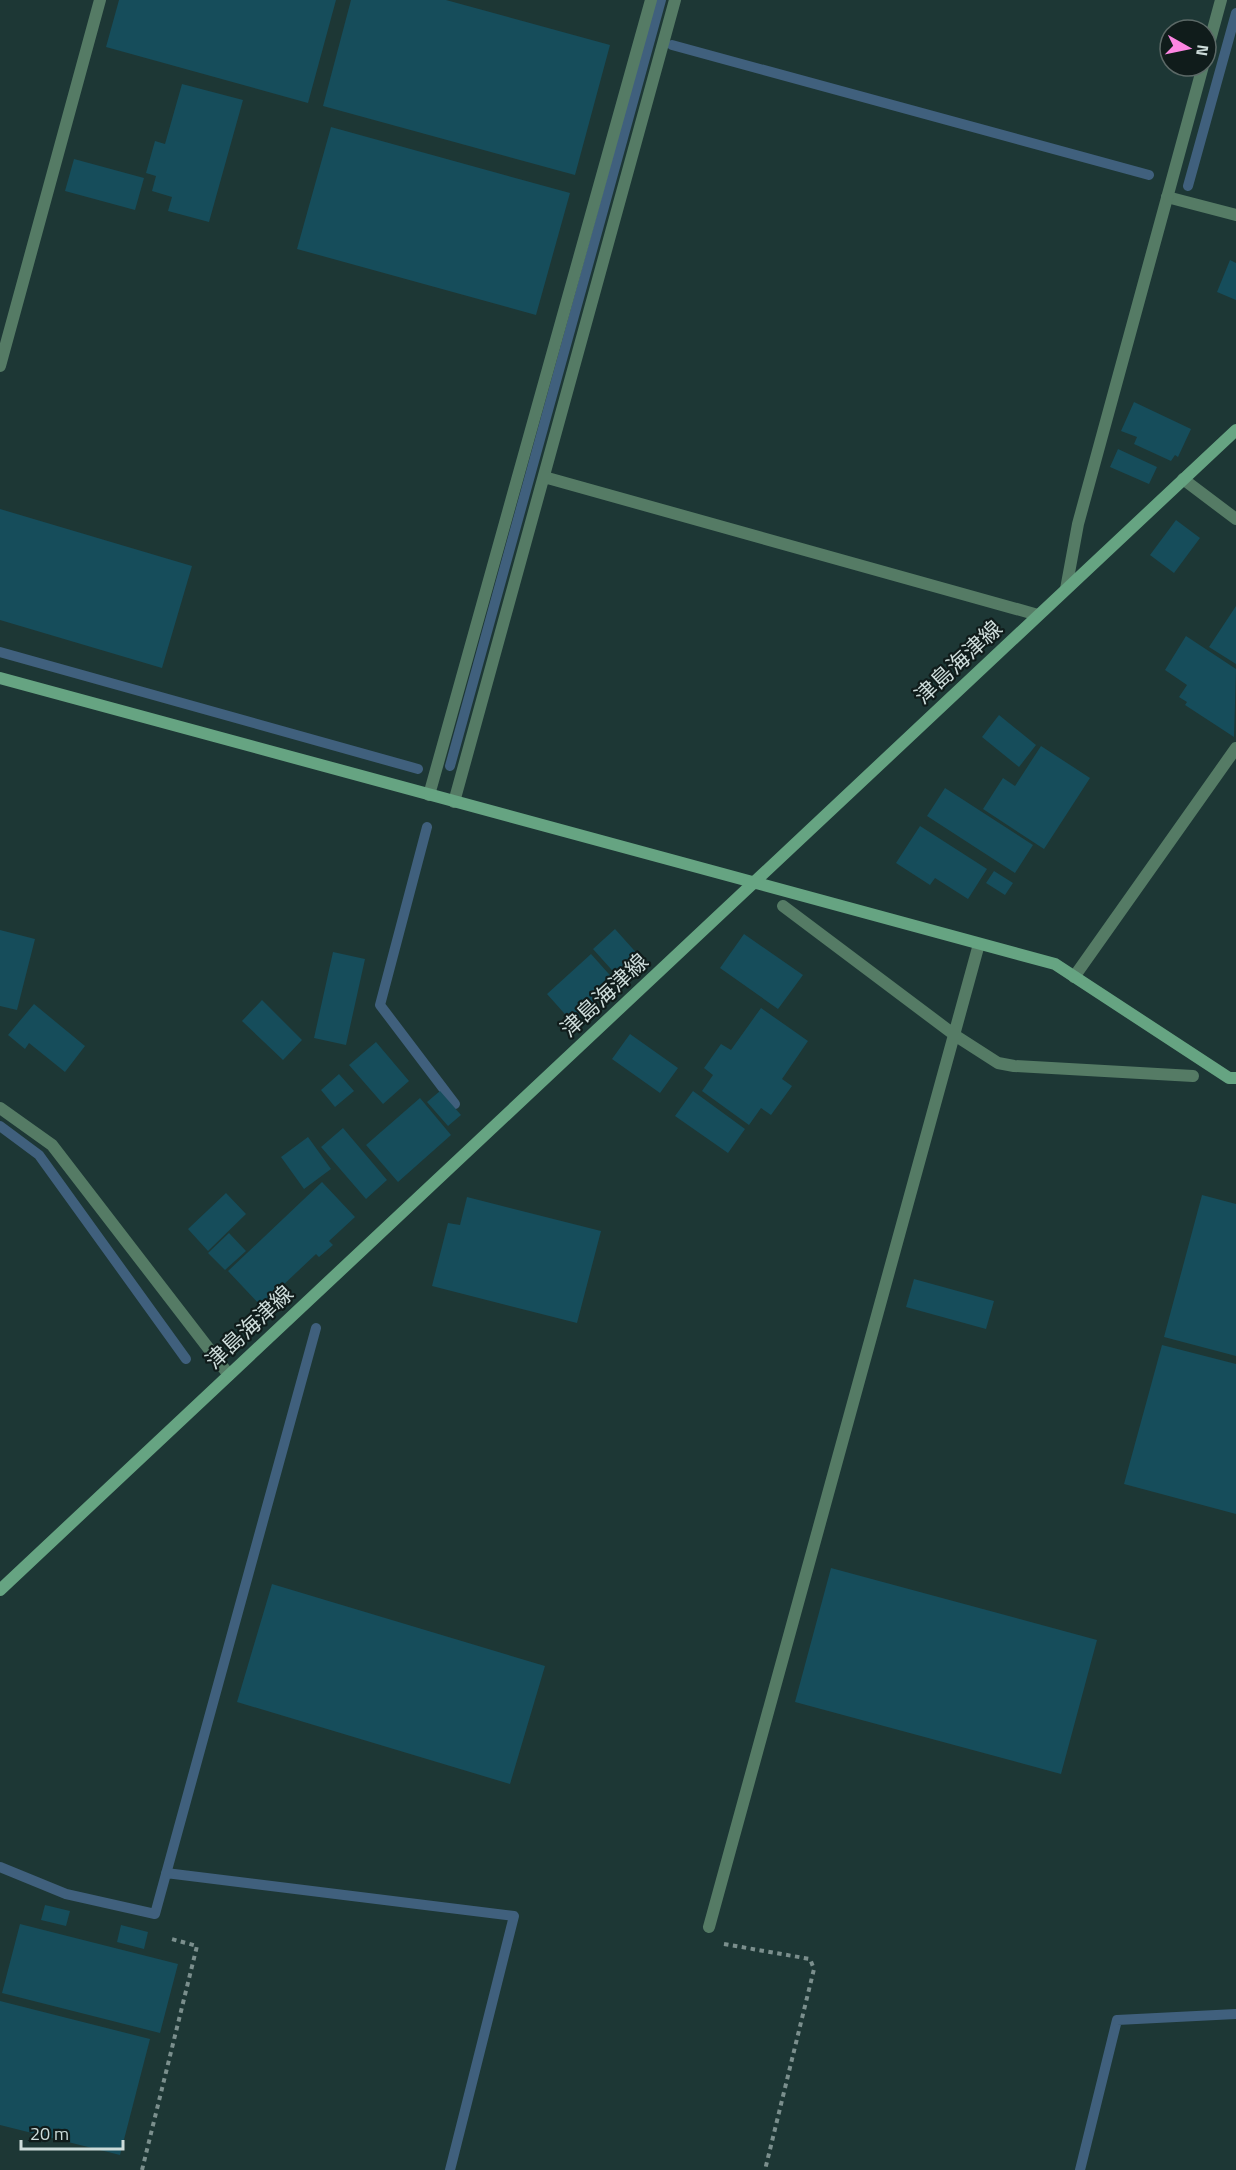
<svg xmlns="http://www.w3.org/2000/svg" width="1236" height="2170" viewBox="0 0 1236 2170" font-family="'Titillium Web','Noto Sans JP',sans-serif">
<style>
.lines{fill:none;stroke-linecap:round;stroke-linejoin:round}
.stream{stroke:#40607d;stroke-width:10}
.building{fill:#164d5b}
.path{stroke:#7b8f8d;stroke-width:4;stroke-dasharray:4.5 4.5;stroke-linecap:butt}
.lane{stroke:#557b65;stroke-width:12}
.street{stroke:#557b65;stroke-width:12}
.secondary{stroke:#66a482;stroke-width:12}
.labels{text-anchor:middle;dominant-baseline:central;stroke-width:4.5;stroke-linejoin:round;paint-order:stroke}
.street-label{font-size:22px;fill:#cddcda;stroke:#101c1b}
</style>
<rect width="100%" height="100%" fill="#1d3735"/>
<g class="lines">
<path class="stream" d="M672,45L1149,175
M1188,186L1236,13
M0,652L418,769
M450,766L661,0
M427,827L380,1005L455,1104
M0,1126L39,1155L186,1359
M0,1867L66,1894L155,1914L316,1328
M166,1873L514,1916L450,2170
M1080,2170L1117,2020L1236,2014"/>
</g>
<path class="building" d="M119,0H336L308,103L106,47Z
M351,0H446L610,45L575,175L323,106Z
M182,84L243,100L209,222L168,211L172,197L152,191L156,176L146,173L155,141L165,144Z
M331,127L570,193L536,315L297,249Z
M74,159L144,178L135,210L65,191Z
M1230,260L1236,263V300L1217,292Z
M1134,402L1191,429L1178,457L1175,455L1171,461L1134,444L1137,437L1121,431Z
M1118,449L1157,467L1149,484L1110,467Z
M0,509L192,566L162,668L0,620Z
M1176,520L1200,538L1174,573L1150,555Z
M1236,606V664L1209,647Z
M1186,636L1236,669L1234,737L1185,705L1187,702L1179,697L1187,685L1165,670Z
M999,715L1036,745L1019,767L982,737Z
M1041,746L1090,778L1044,849L983,809L1003,778L1015,786Z
M945,788L1033,845L1015,873L927,816Z
M920,826L987,869L968,899L935,878L930,885L896,863Z
M994,871L1013,883L1005,895L986,883Z
M615,929L641,958L619,978L593,949Z
M0,930L35,939L17,1010L0,1006Z
M744,934L803,975L778,1009L720,968Z
M333,952L365,959L346,1045L314,1038Z
M591,954L616,982L572,1022L547,994Z
M262,1000L302,1040L283,1060L242,1021Z
M34,1004L85,1046L65,1072L29,1043L25,1049L8,1035Z
M761,1008L808,1041L782,1079L792,1086L771,1115L761,1108L749,1125L702,1091L713,1075L704,1068L721,1044L731,1050Z
M630,1034L678,1068L660,1093L612,1059Z
M376,1042L409,1081L383,1104L349,1065Z
M339,1074L354,1091L335,1107L321,1090Z
M440,1091L461,1115L448,1126L427,1102Z
M693,1091L745,1129L728,1153L675,1116Z
M420,1098L451,1135L398,1182L366,1145Z
M343,1128L387,1180L366,1199L321,1147Z
M308,1137L331,1169L304,1189L281,1157Z
M322,1182L355,1217L329,1241L333,1245L319,1257L316,1254L261,1306L228,1271Z
M226,1193L246,1214L208,1251L188,1229Z
M1202,1195L1236,1204V1356L1164,1337Z
M467,1197L601,1231L577,1323L432,1286L448,1223L460,1225Z
M229,1233L246,1251L225,1270L208,1253Z
M914,1279L994,1301L986,1329L906,1307Z
M1162,1345L1236,1364V1514L1124,1484Z
M831,1568L1097,1640L1061,1774L795,1702Z
M272,1584L545,1666L510,1784L237,1702Z
M45,1905L70,1911L66,1926L41,1920Z
M20,1924L178,1964L160,2033L2,1993Z
M121,1925L148,1932L144,1949L117,1942Z
M0,2001L150,2039L120,2155L0,2125Z"/>
<g class="lines">
<path class="path" d="M724,1944L810,1959L814,1969L765,2170
M142,2170L197,1946L168,1938"/>
<path class="lane" d="M1167,197L1236,215"/>
<path class="street" d="M1206,55L1221,0
M0,366L100,0
M544,477L1038,615
M1183,479L1236,519
M1066,589L1078,524L1203,66
M429,795L651,0
M454,802L675,0
M783,906L956,1036L998,1063L1014,1066L1193,1076
M1074,977L1236,748
M0,1108L52,1145L229,1375
M709,1927L979,944"/>
<path class="secondary" d="M0,678L1055,964L1229,1078H1236
M0,1590L1236,430"/>
</g>
<g class="labels">
<g class="street-label">
<text transform="translate(958 662) rotate(-43)">津島海津線</text>
<text transform="translate(604 995) rotate(-43)">津島海津線</text>
<text transform="translate(249 1327) rotate(-43)">津島海津線</text>
</g>
</g>
<g transform="translate(1188 48) rotate(99)"><circle r="28" fill="#101c1b" stroke="#5c6967" stroke-width="1.5"/>
<path d="M0-4.5L10 22L0 15L-10 22Z" fill="#fd86e2"/>
<text y="-9" font-size="16" font-weight="bold" text-anchor="middle" fill="#cddcda">N</text>
</g>
<path d="M21 2140v9h102v-9" fill="none" stroke="#cddcda" stroke-width="3"/>
<text x="30" y="2140" font-size="18" fill="#cddcda" stroke="#101c1b" stroke-width="4.5" paint-order="stroke">20 m</text>
</svg>
